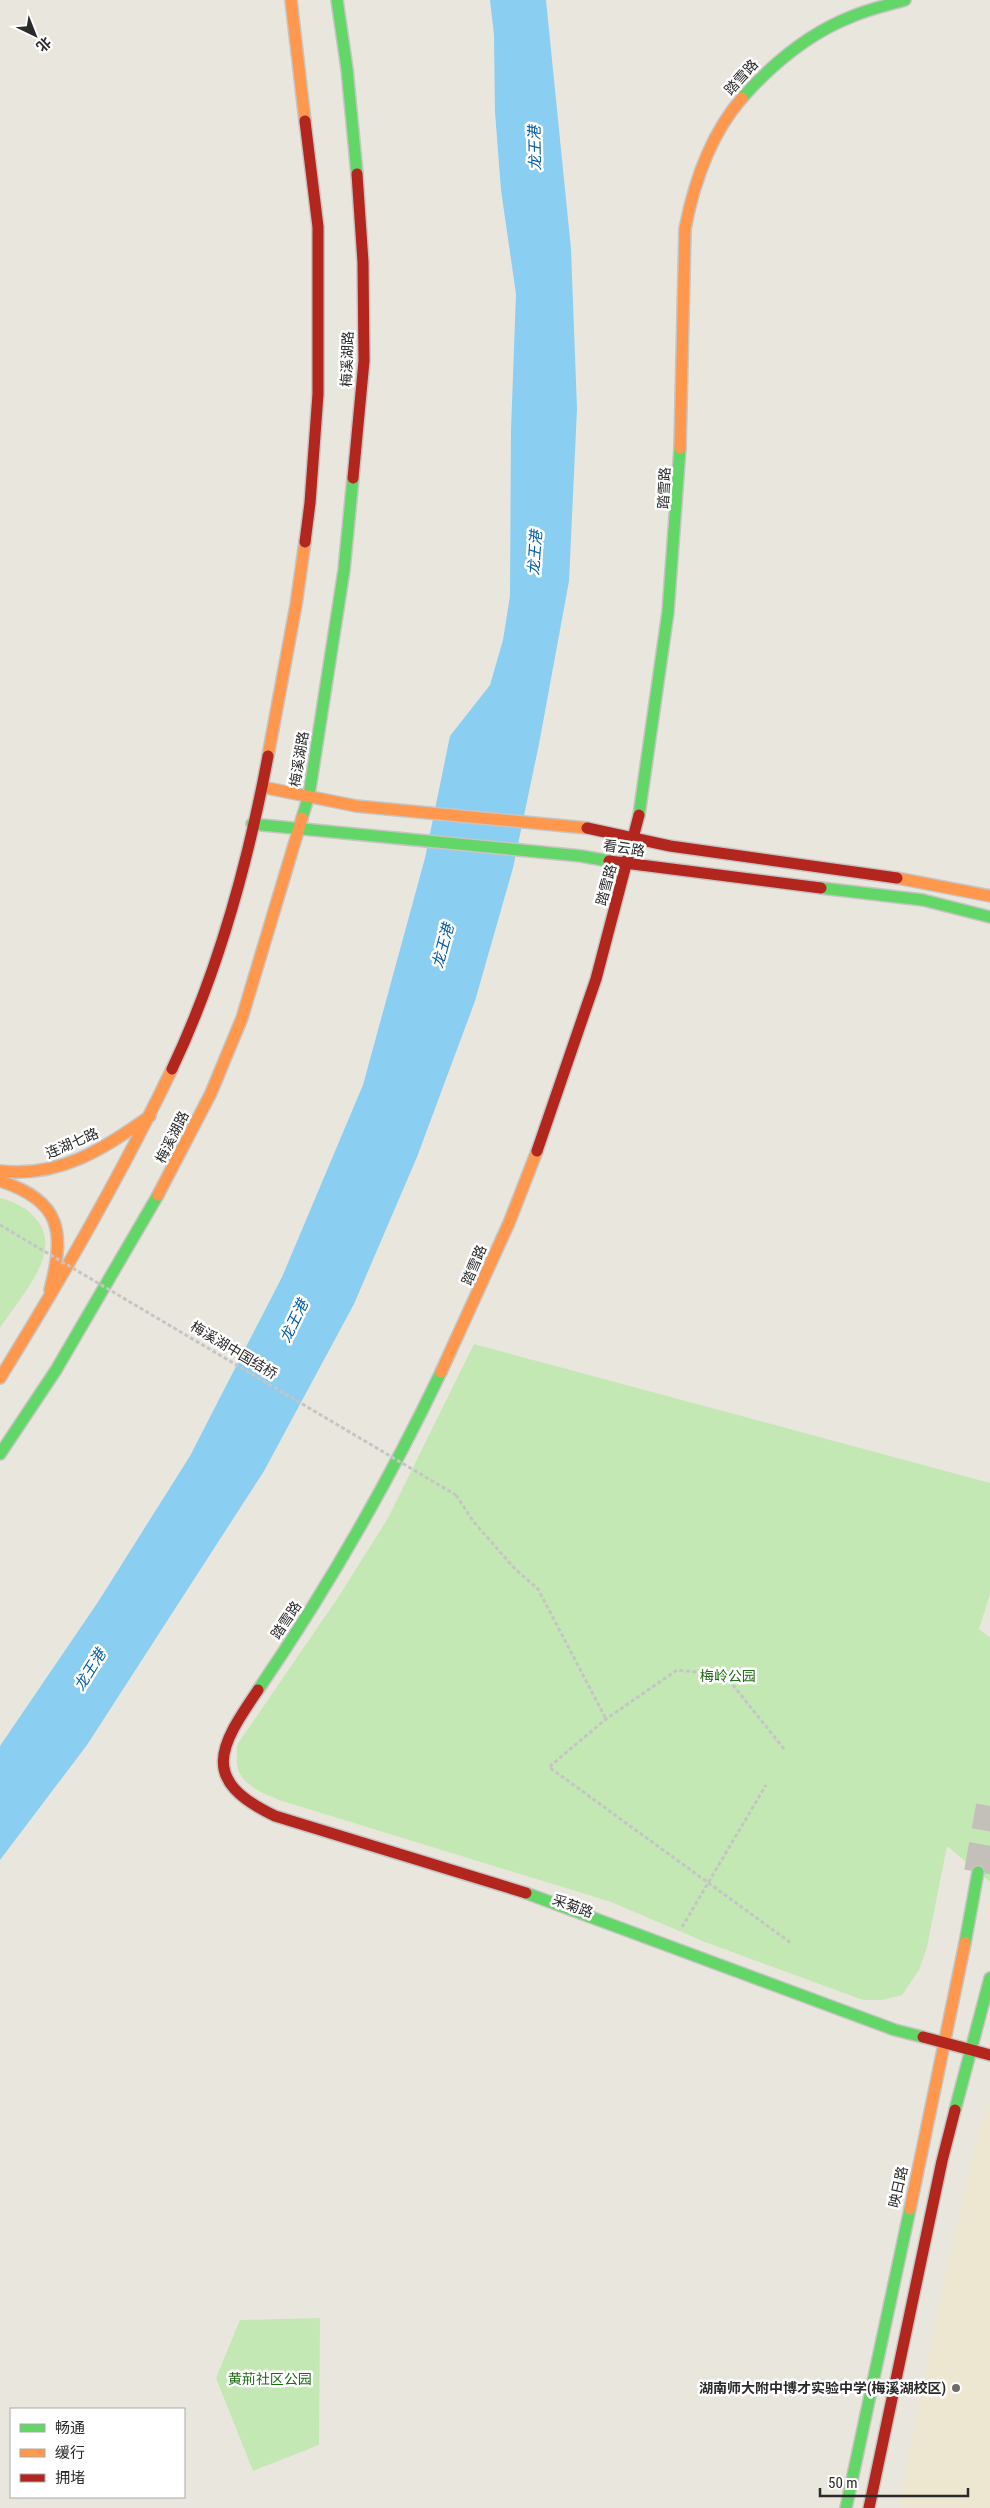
<svg xmlns="http://www.w3.org/2000/svg" width="990" height="2508" viewBox="0 0 990 2508" font-family="'Roboto Condensed','Noto Sans SC',sans-serif">
<style>
.education{fill:#ede7d1}
.green{fill:#c4e8b4}
.water{fill:#8acef2}
.lines{fill:none;stroke-linecap:round;stroke-linejoin:round}
.secondary-tunnel{stroke:#c3c0ba;stroke-width:28;stroke-dasharray:28 14;stroke-linecap:butt}
.fast-casing{stroke:#c6c5c4;stroke-width:14}
.slow-casing{stroke:#c6c5c4;stroke-width:14}
.jam-casing{stroke:#c6c5c4;stroke-width:14}
.path{stroke:#c6c5c5;stroke-width:3;stroke-dasharray:4 2.5;stroke-linecap:butt}
.fast{stroke:#63d668;stroke-width:11}
.slow{stroke:#ff974d;stroke-width:11}
.jam{stroke:#b3261e;stroke-width:11}
.path-bridge{stroke:#c6c5c5;stroke-width:3;stroke-dasharray:4 2.5;stroke-linecap:butt}
.poi-dot{fill:#6d6c69;stroke:#fff;stroke-width:2}
.labels{text-anchor:middle;dominant-baseline:central;stroke-width:5;stroke-linejoin:round;paint-order:stroke}
.street-label{font-size:14px;fill:#2a2a2a;stroke:#fff}
.park-label{font-size:14px;fill:#1d6d13;stroke:#fff}
.poi-label{font-size:14px;font-weight:bold;fill:#2a2a2a;stroke:#fff;text-anchor:end}
.water-label{font-size:15px;font-style:italic;fill:#005da7;stroke:#fff}
</style>
<rect width="100%" height="100%" fill="#e9e6de"/>
<path class="education" d="M990,2105V2508H898L947,2267L982,2118Z"/>
<path class="green" d="M0,1198C26,1204 52,1224 44,1255C38,1279 13,1308 0,1328Z
M474,1344L990,1483V1594L979,1629L990,1638V1882L947,1846L927,1947L919,1970L902,1995L882,2000H863L705,1942L611,1902L279,1800C265,1794 243,1786 238,1769C236,1762 237,1752 237,1745L339,1596L388,1518Z
M320,2318L319,2445L253,2471L216,2378L240,2320Z"/>
<path class="water" d="M490,0H546L571,249L577,409L569,581L539,744L513,868L475,1001L417,1157L354,1304L264,1471L87,1745L0,1860V1746L98,1602L190,1456L282,1277L363,1085L425,858L450,736L490,685L503,640L510,596L511,430L516,294L501,190L495,112L494,35Z"/>
<g class="lines">
<path class="secondary-tunnel" d="M978,1872L990,1806"/>
<g class="fast-casing">
<path id="fast" d="M337,0L347,69L357,174
M742,98C773,63 809,33 853,16C870,9 888,5 905,0
M639,815L668,612L680,448
M302,818L309,795L344,570L353,478
M252,824L581,856L609,861
M821,888L923,900L990,917
M0,1454L56,1370L158,1195
M258,1690C327,1589 388,1483 441,1372
M526,1893L895,2030L923,2037
M965,1943L978,1872
M955,2110L990,1978
M846,2508L910,2209"/>
</g>
<g class="slow-casing">
<path id="slow" d="M291,0L305,121
M680,448L685,229C694,182 710,135 742,98
M268,756L296,605L305,542
M262,787L356,806L587,828
M897,878L990,896
M0,1171C60,1178 103,1149 150,1116
M0,1181C62,1201 65,1232 50,1290
M158,1195L211,1093L242,1018L302,818
M441,1372L509,1223L537,1151
M0,1378C62,1278 121,1175 172,1069
M910,2209L965,1943"/>
</g>
<g class="jam-casing">
<path id="jam" d="M353,478L364,361L363,262L357,174
M305,542L310,503L318,394V227L305,121
M587,828L670,846L897,878
M609,861L821,888
M172,1069C219,970 248,863 268,756
M537,1151L596,979L639,815
M258,1690C219,1747 199,1780 275,1816L526,1893
M923,2037L990,2055
M869,2508L942,2161L955,2110"/>
</g>
<path class="path" d="M456,1495L473,1521L515,1569L538,1589L606,1719
M784,1749L725,1675L677,1670L606,1719L549,1767L791,1943
M682,1927L766,1785"/>
<use href="#fast" class="fast"/>
<use href="#slow" class="slow"/>
<use href="#jam" class="jam"/>
<path class="path-bridge" d="M0,1225L456,1495"/>
</g>
<circle class="poi-dot" cx="956" cy="2388" r="5"/>
<g class="labels">
<g class="street-label">
<text transform="translate(741 77) rotate(-48)">踏雪路</text>
<text transform="translate(347 359) rotate(-88)">梅溪湖路</text>
<text transform="translate(664 488) rotate(-87)">踏雪路</text>
<text transform="translate(299 759) rotate(-81)">梅溪湖路</text>
<text transform="translate(624 848) rotate(9)">看云路</text>
<text transform="translate(606 885) rotate(-75)">踏雪路</text>
<text transform="translate(172 1137) rotate(-63)">梅溪湖路</text>
<text transform="translate(72 1143) rotate(-23)">连湖七路</text>
<text transform="translate(474 1265) rotate(-67)">踏雪路</text>
<text transform="translate(234 1350) rotate(31)">梅溪湖中国结桥</text>
<text transform="translate(286 1620) rotate(-56)">踏雪路</text>
<text transform="translate(573 1906) rotate(20)">采菊路</text>
<text transform="translate(898 2187) rotate(-77)">映日路</text>
</g>
<g class="park-label">
<text x="728" y="1676">梅岭公园</text>
<text x="270" y="2379">黄荊社区公园</text>
</g>
<g class="poi-label">
<text x="946" y="2388">湖南师大附中博才实验中学(梅溪湖校区)</text>
</g>
<g class="water-label">
<text transform="translate(535 148) rotate(-91)">龙王港</text>
<text transform="translate(535 553) rotate(-86)">龙王港</text>
<text transform="translate(443 946) rotate(-75)">龙王港</text>
<text transform="translate(294 1321) rotate(-64)">龙王港</text>
<text transform="translate(90 1670) rotate(-58)">龙王港</text>
</g>
</g>
<rect x="10" y="2408" width="175" height="90" fill="#ffffff" stroke="#aaaaaa"/>
<rect x="20" y="2424" width="25" height="8" fill="#63d668" stroke="#aaaaaa"/>
<text x="55" y="2433" font-size="15" fill="#2a2a2a">畅通</text>
<rect x="20" y="2449" width="25" height="8" fill="#ff974d" stroke="#aaaaaa"/>
<text x="55" y="2458" font-size="15" fill="#2a2a2a">缓行</text>
<rect x="20" y="2474" width="25" height="8" fill="#b3261e" stroke="#aaaaaa"/>
<text x="55" y="2483" font-size="15" fill="#2a2a2a">拥堵</text>
<g transform="translate(35 35) rotate(137)" stroke="#ffffff" stroke-width="4" paint-order="stroke">
<path d="M0-4L9 19L0 12L-9 19Z" fill="#2a2a2a"/>
<text y="-8" font-size="14" font-weight="bold" text-anchor="middle" fill="#2a2a2a">北</text>
</g>
<path d="M820 2488v8h148v-8" fill="none" stroke="#2a2a2a" stroke-width="2.5"/>
<text x="828" y="2488" font-size="15" fill="#2a2a2a" stroke="#ffffff" stroke-width="4" paint-order="stroke">50 m</text>
</svg>
